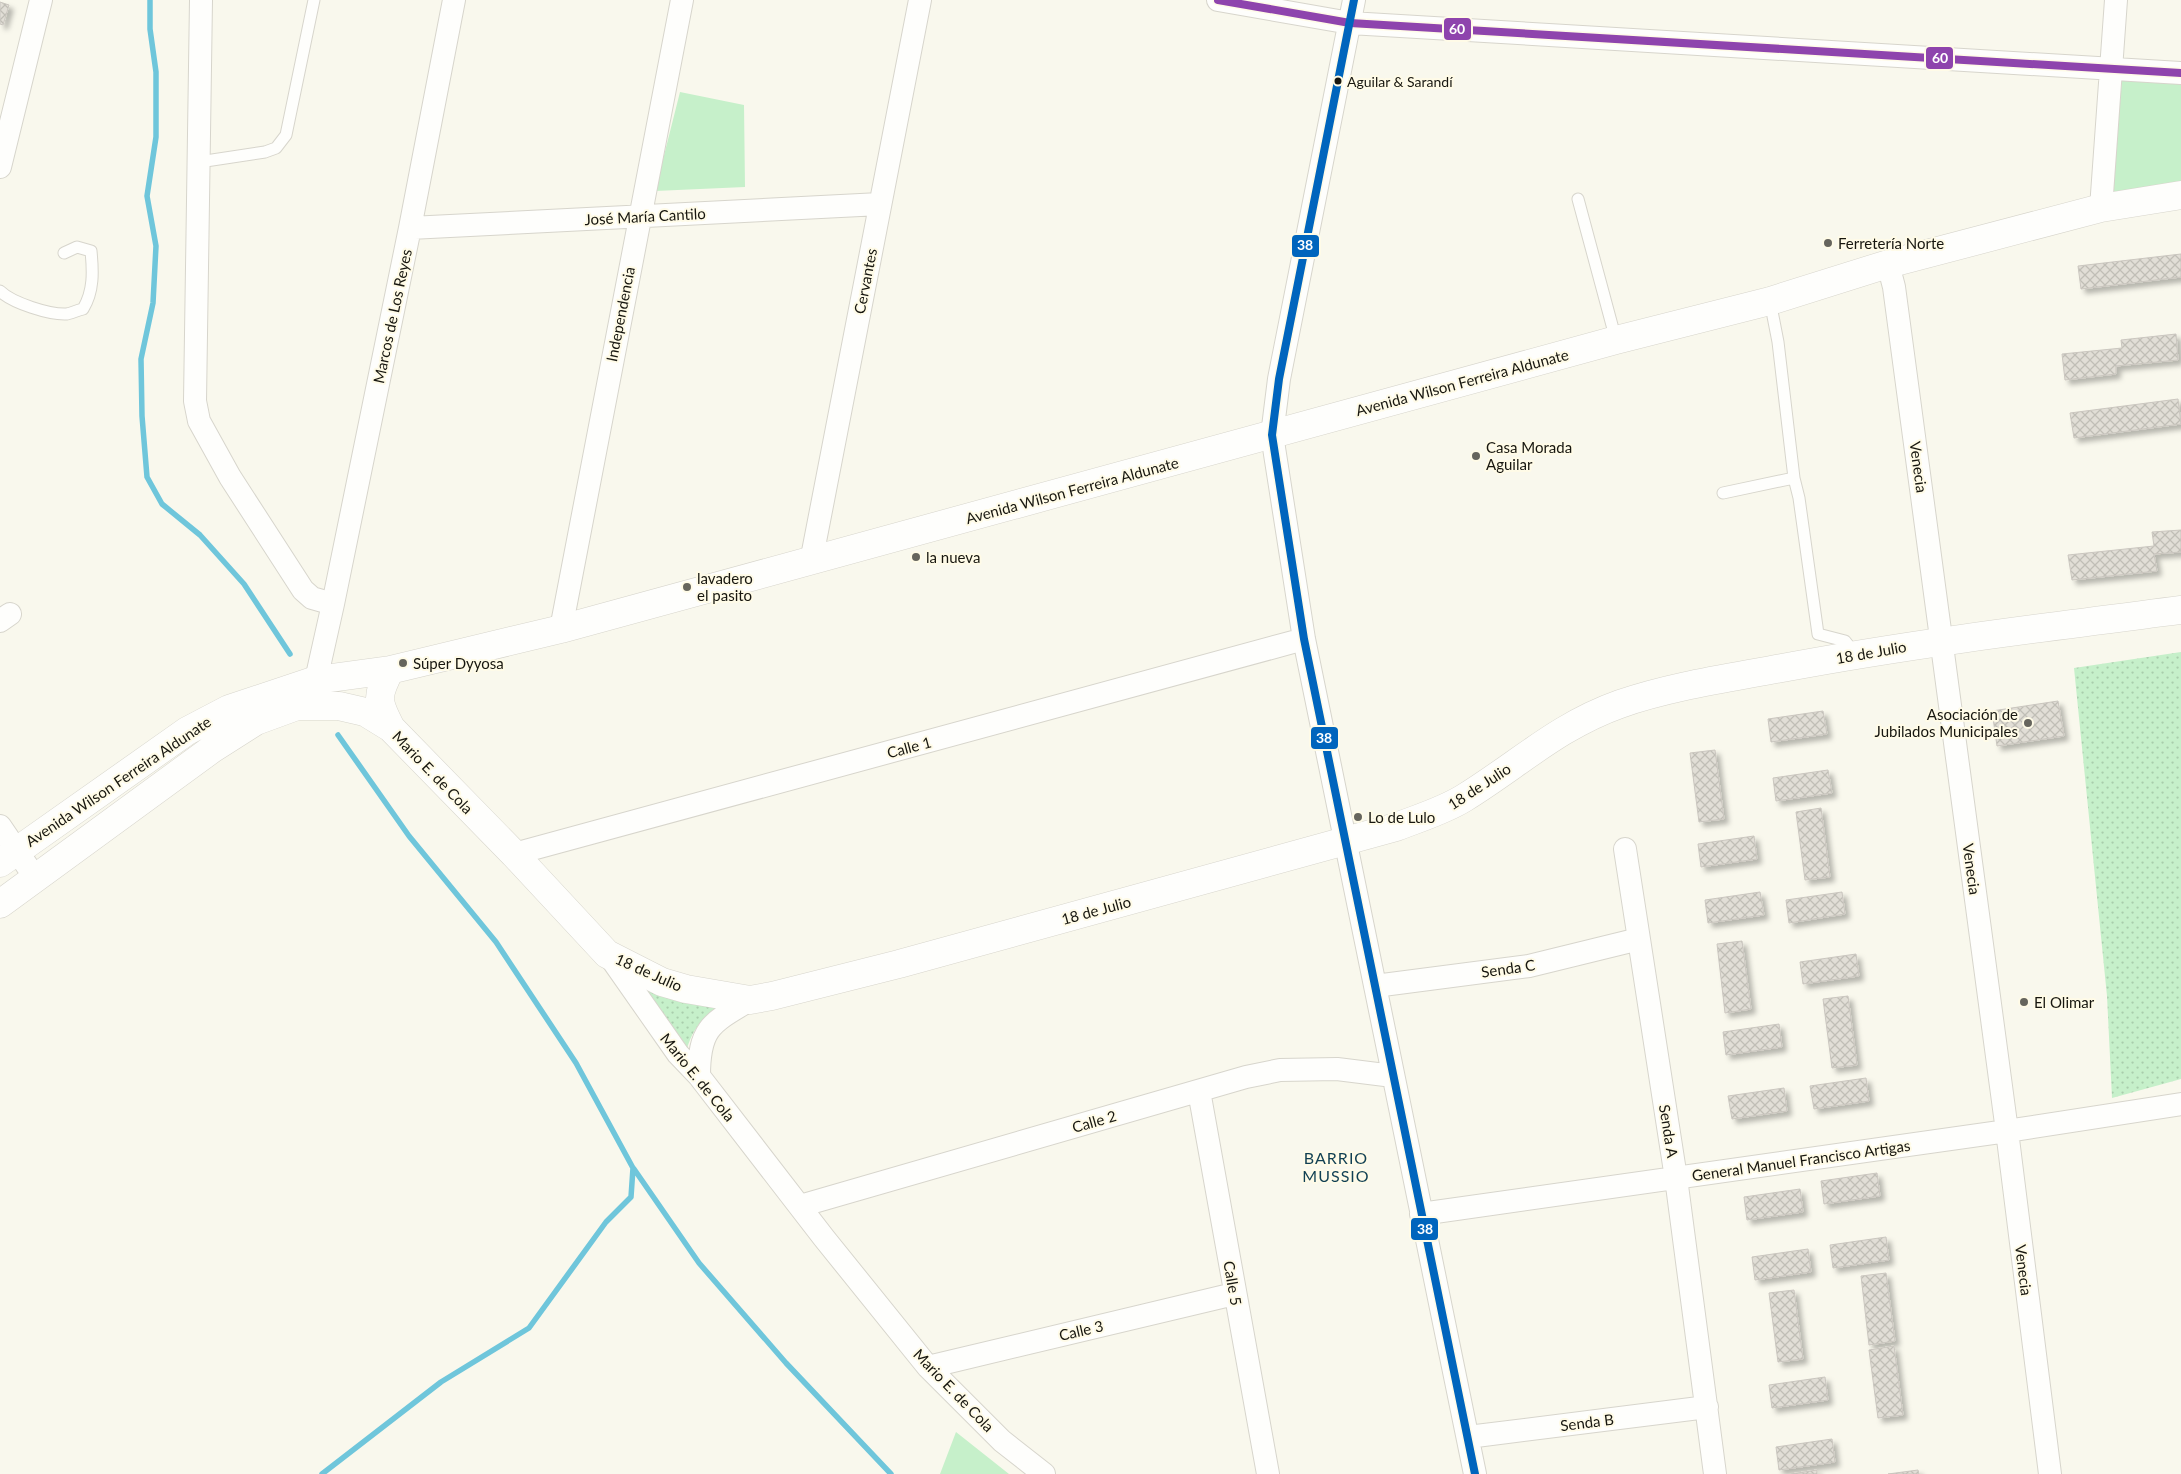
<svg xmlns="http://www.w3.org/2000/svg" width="2181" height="1474" viewBox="0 0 2181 1474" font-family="Lato,sans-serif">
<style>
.grass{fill:url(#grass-dots)}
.park{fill:#c6f0ca}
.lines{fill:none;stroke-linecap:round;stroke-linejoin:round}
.stream{stroke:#6fc6db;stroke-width:5.5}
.building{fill:url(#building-cross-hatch);stroke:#cac6bf;filter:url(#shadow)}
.service-casing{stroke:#d7d5cc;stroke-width:13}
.minor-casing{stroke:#d7d5cc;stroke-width:24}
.tertiary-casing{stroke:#d7d5cc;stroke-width:29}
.service{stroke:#fefefc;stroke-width:11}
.minor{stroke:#fefefc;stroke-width:22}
.tertiary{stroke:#fefefc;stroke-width:28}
.bus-1-casing{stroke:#fffbe7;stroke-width:11}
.bus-2-casing{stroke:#fffbe7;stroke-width:11}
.bus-1{stroke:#8e44ad;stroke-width:8}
.bus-2{stroke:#0065bd;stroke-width:8}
.bus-dot{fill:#17160f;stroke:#fffbe7;stroke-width:2}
.poi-dot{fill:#66655d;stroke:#fffbe7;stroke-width:2}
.labels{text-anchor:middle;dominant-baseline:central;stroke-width:4;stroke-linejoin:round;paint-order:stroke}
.bus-label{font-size:14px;fill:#17160f;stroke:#fffbe7;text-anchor:start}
.street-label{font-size:15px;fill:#17160f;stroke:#fffbe7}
.poi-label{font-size:15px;fill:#17160f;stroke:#fffbe7;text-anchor:start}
.neighbourhood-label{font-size:16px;letter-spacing:1px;fill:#103f53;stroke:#fffbe7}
.line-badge{stroke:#fffbe7;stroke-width:2}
.badge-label{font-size:14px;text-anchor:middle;font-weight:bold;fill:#fff}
</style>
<defs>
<pattern id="grass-dots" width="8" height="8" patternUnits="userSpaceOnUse" patternTransform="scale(1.25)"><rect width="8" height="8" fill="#c6f0ca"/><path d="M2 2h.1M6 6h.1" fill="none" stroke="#a9cdac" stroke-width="1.8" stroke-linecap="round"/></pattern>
<pattern id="building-cross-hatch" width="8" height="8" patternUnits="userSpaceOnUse" patternTransform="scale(1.25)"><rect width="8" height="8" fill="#e1ded6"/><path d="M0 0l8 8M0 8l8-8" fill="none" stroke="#c0beb6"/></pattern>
<filter id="shadow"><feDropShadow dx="4.5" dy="4.5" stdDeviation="2.5" flood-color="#0004"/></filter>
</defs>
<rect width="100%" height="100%" fill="#f9f8ed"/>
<path class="grass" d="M2181,652V1079L2112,1098L2107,996L2074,668Z
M626,968L725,1005C702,1017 694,1026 686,1051Z"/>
<path class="park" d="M2122,80L2181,84V184L2112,194Z
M680,92L744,105L745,187L655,191Z
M956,1432L1009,1474H940Z"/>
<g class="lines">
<path class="stream" d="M150,0V29L156,72V137L147,196L156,246L153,303L141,359L142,416L147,477L162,504L200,535L244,584L290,654
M634,1169L699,1263L786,1363L891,1474
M322,1474L441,1382L529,1328L606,1222L631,1197L633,1168L576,1063L496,942L409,836L338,735"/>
</g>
<path class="building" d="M0,2L9,5L3,25L0,24Z
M2181,254V277L2081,289L2078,266Z
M2176,334L2178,360L2116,366V374L2065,380L2062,354L2122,348L2121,340Z
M2178,399L2181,424L2074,438L2070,413Z
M2181,530V552L2154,554L2157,571L2072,580L2068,555L2154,546L2152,532Z
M2058,701L2064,736L1997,746L1992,711Z
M1823,711L1827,734L1771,742L1768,719Z
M1715,750L1724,819L1699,822L1690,753Z
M1828,770L1832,793L1776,801L1773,778Z
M1821,808L1830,877L1805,880L1796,812Z
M1754,836L1757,859L1701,867L1698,844Z
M1760,892L1764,915L1708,923L1705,900Z
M1842,892L1845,914L1789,923L1786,900Z
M1742,941L1751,1009L1725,1013L1717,944Z
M1856,954L1859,976L1803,984L1800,962Z
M1848,996L1857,1065L1832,1068L1823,999Z
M1779,1024L1782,1047L1726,1055L1723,1032Z
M1866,1078L1869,1101L1814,1109L1810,1086Z
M1784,1088L1787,1111L1732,1119L1728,1096Z
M1877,1173L1880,1196L1824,1204L1821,1181Z
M1800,1189L1803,1212L1747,1220L1744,1197Z
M1886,1237L1889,1260L1833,1268L1830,1245Z
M1808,1249L1811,1272L1755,1280L1752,1257Z
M1886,1273L1895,1341L1869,1345L1861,1276Z
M1794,1290L1803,1359L1778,1362L1769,1293Z
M1894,1346L1903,1415L1878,1418L1869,1350Z
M1825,1377L1828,1400L1772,1408L1769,1385Z
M1832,1439L1835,1462L1779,1470L1776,1447Z
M1817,1470V1474H1791Z
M1918,1470L1919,1474H1888Z"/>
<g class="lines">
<g class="service-casing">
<path id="service" d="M199,162L265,152L276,148L286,135L314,0
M1578,199L1616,340
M0,291C12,303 50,315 67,314C72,313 78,310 83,309C94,291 93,271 91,251L77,247L64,253
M1770,301L1778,342L1794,478L1799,498L1818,634L1845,641L1856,655
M1723,493L1794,478"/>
</g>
<g class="minor-casing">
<path id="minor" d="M201,0L195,401L199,421L230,477L303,590L312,598L333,604
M1218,0L1350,23L2181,73
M1354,0L1279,379L1272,435L1304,639L1475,1474
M0,167L41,0
M2101,208L2116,0
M410,228L880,204
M1888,264L1894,287L2007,1131L2050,1474
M811,562L920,0
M0,621L10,614
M561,629L682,0
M308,693L316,680L333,604L410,228L454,0
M0,826L36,879
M1625,849L1676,1178L1715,1474
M514,854L1304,639
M608,954L678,1054L699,1076L824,1238L928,1367L1002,1441L1044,1474
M1375,986L1529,966L1639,939
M699,1076C699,1028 711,1023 750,1000
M1199,1091L1268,1474
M800,1206L1246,1077L1280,1070L1337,1069L1393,1076
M1421,1214L2007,1131L2181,1104
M928,1367L1234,1294
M1468,1437L1707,1407"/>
</g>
<g class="tertiary-casing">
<path id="tertiary" d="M390,670C376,697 377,701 391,728L514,854L607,954L662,982L686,989L750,1000L772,996L899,964L1396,827C1419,818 1443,811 1464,798C1519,764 1558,726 1620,704C1672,686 1729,678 1782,668C1915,643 2048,627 2181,610
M0,863L187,731L229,709L316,680L390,670L561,629L1616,340L1770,301L1888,264L2101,208L2181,195
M0,904L212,749L256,721L297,706H339L365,712L391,728"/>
</g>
<use href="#service" class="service"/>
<use href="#minor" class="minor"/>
<use href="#tertiary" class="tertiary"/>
<g class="bus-1-casing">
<path id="bus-1" d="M1218,0L1350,23L2181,73"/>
</g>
<g class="bus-2-casing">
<path id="bus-2" d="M1354,0L1279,379L1272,435L1304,639L1475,1474"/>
</g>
<use href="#bus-1" class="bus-1"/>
<use href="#bus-2" class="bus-2"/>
</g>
<circle class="bus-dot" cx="1338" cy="81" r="4.5"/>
<g class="poi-dot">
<circle cx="1828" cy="243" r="5"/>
<circle cx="1476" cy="456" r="5"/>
<circle cx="916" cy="557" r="5"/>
<circle cx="687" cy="587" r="5"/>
<circle cx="403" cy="663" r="5"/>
<circle cx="2028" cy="723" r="5"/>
<circle cx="1358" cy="817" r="5"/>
<circle cx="2024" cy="1002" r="5"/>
</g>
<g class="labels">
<g class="bus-label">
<text x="1347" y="81">Aguilar &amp; Sarandí</text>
</g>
<g class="street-label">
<text transform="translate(645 216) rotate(-3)">José María Cantilo</text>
<text transform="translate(865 281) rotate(-79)">Cervantes</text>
<text transform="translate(620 314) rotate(-79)">Independencia</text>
<text transform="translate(392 316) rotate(-78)">Marcos de Los Reyes</text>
<text transform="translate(1462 382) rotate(-15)">Avenida Wilson Ferreira Aldunate</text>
<text transform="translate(1919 467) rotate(82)">Venecia</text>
<text transform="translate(1072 490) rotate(-15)">Avenida Wilson Ferreira Aldunate</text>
<text transform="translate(1871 652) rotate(-10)">18 de Julio</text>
<text transform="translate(909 747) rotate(-15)">Calle 1</text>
<text transform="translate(433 772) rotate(46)">Mario E. de Cola</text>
<text transform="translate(118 781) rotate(-34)">Avenida Wilson Ferreira Aldunate</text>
<text transform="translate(1479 786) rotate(-33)">18 de Julio</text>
<text transform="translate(1972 869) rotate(82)">Venecia</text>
<text transform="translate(1096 910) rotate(-15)">18 de Julio</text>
<text transform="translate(1508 968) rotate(-8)">Senda C</text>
<text transform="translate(649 972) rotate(24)">18 de Julio</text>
<text transform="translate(698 1077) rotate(51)">Mario E. de Cola</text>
<text transform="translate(1094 1121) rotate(-16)">Calle 2</text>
<text transform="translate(1669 1131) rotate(81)">Senda A</text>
<text transform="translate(1801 1160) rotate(-8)">General Manuel Francisco Artigas</text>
<text transform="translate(2024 1270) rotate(83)">Venecia</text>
<text transform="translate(1233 1283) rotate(80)">Calle 5</text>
<text transform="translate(1081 1330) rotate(-13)">Calle 3</text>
<text transform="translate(954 1390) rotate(46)">Mario E. de Cola</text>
<text transform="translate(1587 1422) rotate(-7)">Senda B</text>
</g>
<g class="poi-label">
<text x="1838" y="243">Ferretería Norte</text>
<text x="1486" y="447">Casa Morada<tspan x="1486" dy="17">Aguilar</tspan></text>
<text x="926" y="557">la nueva</text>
<text x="697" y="578">lavadero<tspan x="697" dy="17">el pasito</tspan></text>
<text x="413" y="663">Súper Dyyosa</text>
<text x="2018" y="714" text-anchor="end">Asociación de<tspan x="2018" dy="17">Jubilados Municipales</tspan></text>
<text x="1368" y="817">Lo de Lulo</text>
<text x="2034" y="1002">El Olimar</text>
</g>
<g class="neighbourhood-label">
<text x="1336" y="1157">BARRIO<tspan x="1336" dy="18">MUSSIO</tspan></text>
</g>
</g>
<g class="line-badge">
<rect x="1443" y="17" width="29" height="24" rx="5" fill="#8e44ad"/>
<rect x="1925" y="46" width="29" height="24" rx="5" fill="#8e44ad"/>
<rect x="1291" y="234" width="29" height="24" rx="5" fill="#0065bd"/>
<rect x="1310" y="726" width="29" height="24" rx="5" fill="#0065bd"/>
<rect x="1410" y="1217" width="29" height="24" rx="5" fill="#0065bd"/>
</g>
<g class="badge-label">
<text x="1457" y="34">60</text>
<text x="1940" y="63">60</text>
<text x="1305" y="250">38</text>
<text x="1324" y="743">38</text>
<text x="1425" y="1234">38</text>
</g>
</svg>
